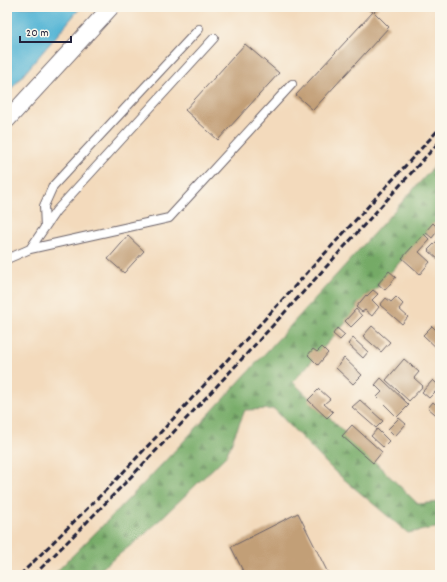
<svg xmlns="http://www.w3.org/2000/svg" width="447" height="582" viewBox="0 0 447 582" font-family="Dekko,sans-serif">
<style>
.forest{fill:url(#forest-firs);stroke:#4b6650}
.water{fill:#57b6d5;stroke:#3c6c88}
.building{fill:#c29f77}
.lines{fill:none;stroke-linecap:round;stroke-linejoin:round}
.service-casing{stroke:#6b6268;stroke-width:10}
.minor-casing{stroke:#6b6268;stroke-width:18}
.service{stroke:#fff;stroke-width:8}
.minor{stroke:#fff;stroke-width:16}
.rail{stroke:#22223b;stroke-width:3;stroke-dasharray:6 3;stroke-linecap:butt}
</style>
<defs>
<pattern id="forest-firs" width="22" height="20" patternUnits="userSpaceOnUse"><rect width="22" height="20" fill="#74aa66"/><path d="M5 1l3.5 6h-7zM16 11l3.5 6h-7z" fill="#5f8a55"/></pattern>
</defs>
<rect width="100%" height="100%" fill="#fbf7ec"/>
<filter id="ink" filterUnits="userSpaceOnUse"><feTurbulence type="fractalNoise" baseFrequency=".025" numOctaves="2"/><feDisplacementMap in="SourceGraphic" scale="8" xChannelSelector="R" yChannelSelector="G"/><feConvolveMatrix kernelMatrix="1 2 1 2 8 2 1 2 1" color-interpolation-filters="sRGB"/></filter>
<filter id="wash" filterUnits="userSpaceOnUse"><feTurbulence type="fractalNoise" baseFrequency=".012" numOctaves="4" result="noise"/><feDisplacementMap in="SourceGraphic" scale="16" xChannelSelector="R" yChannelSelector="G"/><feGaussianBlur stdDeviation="0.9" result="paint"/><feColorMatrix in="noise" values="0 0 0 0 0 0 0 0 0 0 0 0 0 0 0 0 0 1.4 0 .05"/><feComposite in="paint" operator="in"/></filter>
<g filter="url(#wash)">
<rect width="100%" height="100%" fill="#f3dabc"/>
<path class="forest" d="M440,160V217L293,382L418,504L440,502V527L408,533L333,470L274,409L245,410L226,456L144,535L93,575H53C188,443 313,300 440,160Z"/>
<path class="water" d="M7,7H81L7,94Z"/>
<g id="blocks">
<path class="building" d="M367,7H379L374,12L389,27L313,110L296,95L373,12Z
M245,44L279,73L218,140L185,110Z
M433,223L439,229L432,238L425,232Z
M424,234L430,240L419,252L430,262L420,274L402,258Z
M128,236L144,251L124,273L108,259Z
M440,238V261L428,250Z
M389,271L396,277L385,290L378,284Z
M373,290L378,294L372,300L379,307L372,316L365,310L362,312L356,307L366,295L367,296Z
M396,297L403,304L399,309L408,317L402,324L380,305L386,298L391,302Z
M356,309L362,316L351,327L345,321Z
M372,326L390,342L381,352L363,336Z
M432,326L440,334L438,338L440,339V351L423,335Z
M337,328L345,335L340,340L333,334Z
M353,338L368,352L363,358L348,344Z
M322,347L328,353L318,365L308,355L313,349L317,352Z
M344,358L362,375L353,384L336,368Z
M404,359L419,372L414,378L423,386L409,401L386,380Z
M381,378L409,405L397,417L377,397L382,392L375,385Z
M433,380L440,387L429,398L422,392Z
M319,389L330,399L324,404L333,412L327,418L308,400Z
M360,400L383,421L376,428L352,407Z
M433,402L440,408V418L428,408Z
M399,418L406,424L395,436L388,429Z
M352,425L382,452L373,463L342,436Z
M377,429L389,441L383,447L371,436Z
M298,513L329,575H245L231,547Z"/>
</g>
</g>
<g filter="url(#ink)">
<use href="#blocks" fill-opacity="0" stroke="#6b6268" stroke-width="1"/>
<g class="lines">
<g class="service-casing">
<path id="service" d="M45,227L44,206L53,186L199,29
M30,249L169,218L292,84
M7,259L30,249L56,211L214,38"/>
</g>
<g class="minor-casing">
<path id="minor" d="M7,120L111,7"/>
</g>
<use href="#service" class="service"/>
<use href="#minor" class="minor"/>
<path class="rail" d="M20,575L114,482L173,419L440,128
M34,575C175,436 307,288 440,141"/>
</g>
</g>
<rect width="447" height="582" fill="none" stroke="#fbf7ec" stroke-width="24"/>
<path d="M20 36v6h51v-6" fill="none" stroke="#22223b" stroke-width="2"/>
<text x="26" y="36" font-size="12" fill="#22223b" stroke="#fbf7ec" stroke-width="3" paint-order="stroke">20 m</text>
</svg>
